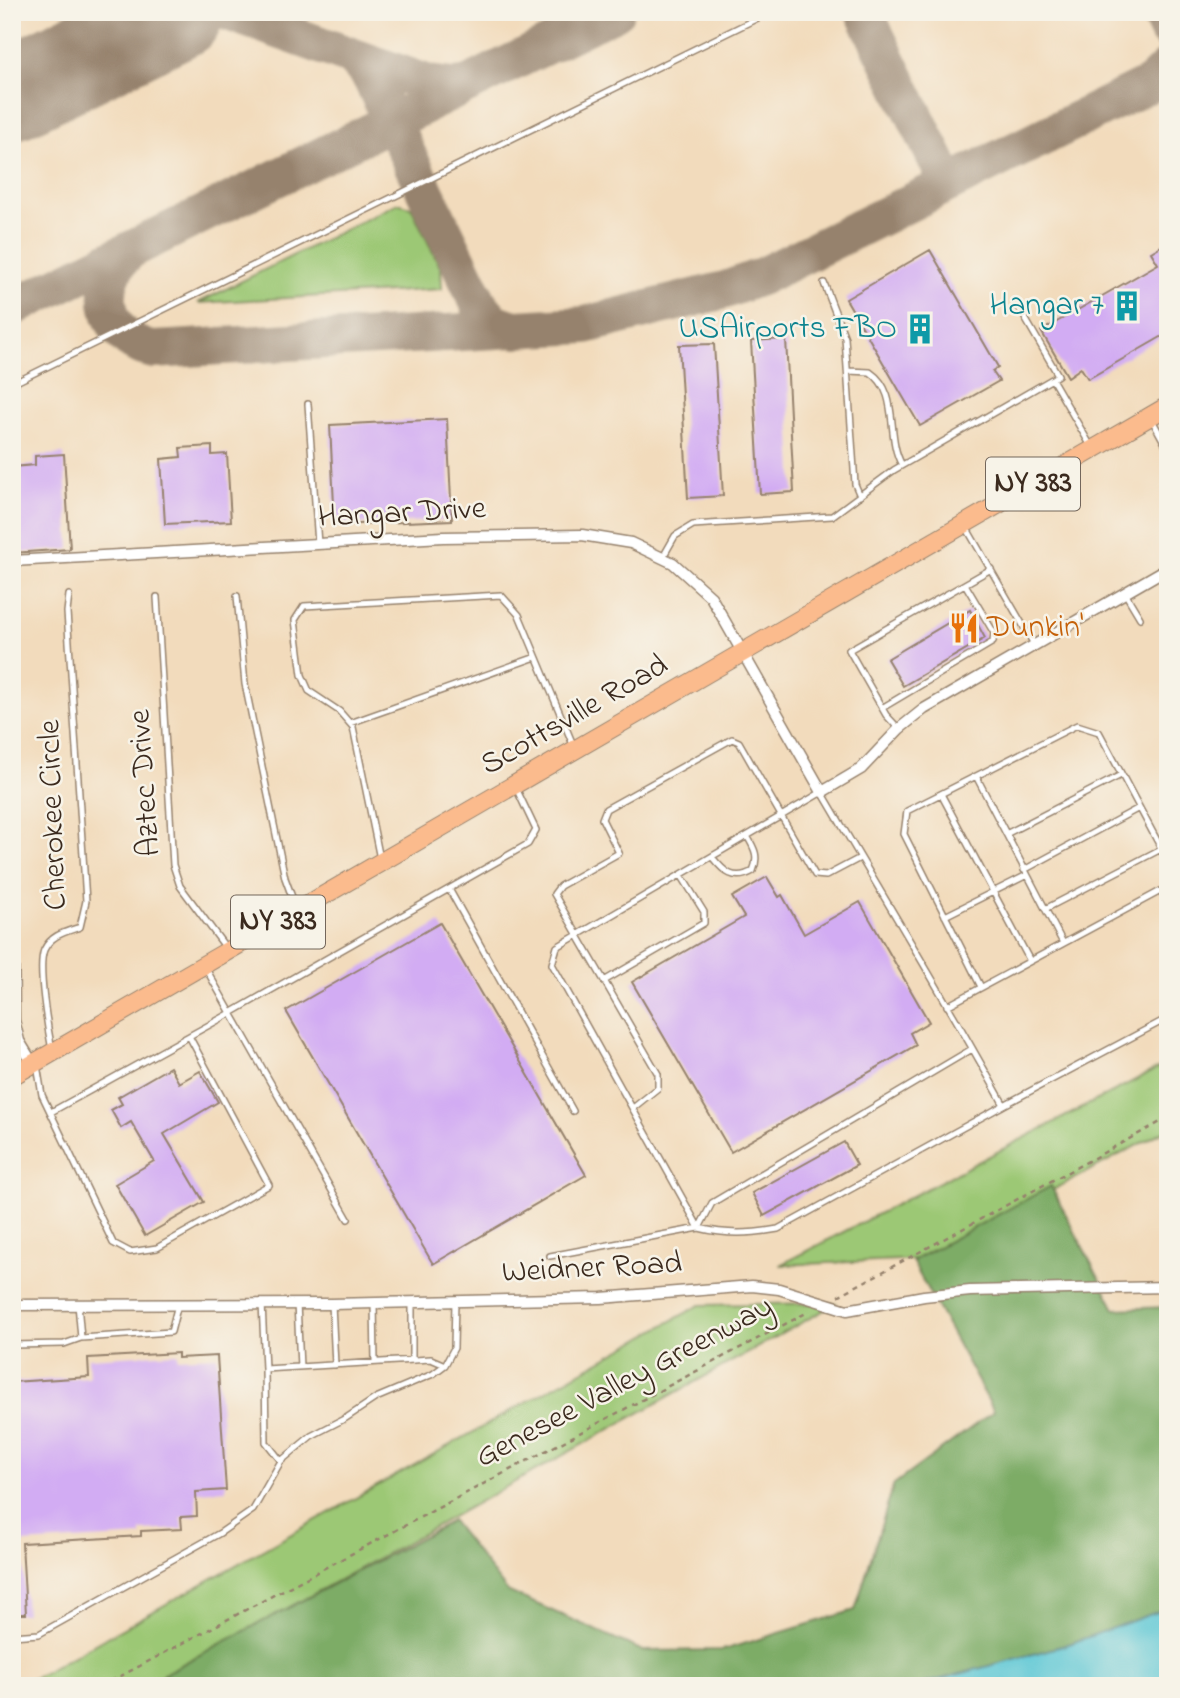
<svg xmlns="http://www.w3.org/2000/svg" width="1180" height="1698" viewBox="0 0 1180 1698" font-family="'Indie Flower',sans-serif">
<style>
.green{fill:#9cc875;stroke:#6c794a;stroke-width:2}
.forest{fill:#7dac66;stroke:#5c6b42;stroke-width:2}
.water{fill:#5bc7d5;stroke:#4b787a;stroke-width:2}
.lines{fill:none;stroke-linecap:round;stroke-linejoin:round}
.taxiway{stroke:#96826d;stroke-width:38}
.runway{stroke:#96826d;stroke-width:94}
.building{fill:#d2acf3}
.lane-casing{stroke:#96826d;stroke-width:8}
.street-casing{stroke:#96826d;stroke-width:13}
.primary-casing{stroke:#96826d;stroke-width:20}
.path{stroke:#96826d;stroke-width:2.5;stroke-dasharray:5 5;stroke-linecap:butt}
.lane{stroke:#fff;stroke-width:5}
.street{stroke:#fff;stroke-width:10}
.primary{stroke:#fbbb8d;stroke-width:18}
.labels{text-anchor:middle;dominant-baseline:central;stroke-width:5;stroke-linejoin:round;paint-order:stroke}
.shield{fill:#f7f3e8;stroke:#73665b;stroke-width:2}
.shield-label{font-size:30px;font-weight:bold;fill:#3b2a1e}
.culture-label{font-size:32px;fill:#0d838f;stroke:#f7f3e8;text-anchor:end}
.street-label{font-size:32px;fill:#3b2a1e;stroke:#f7f3e8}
.food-label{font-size:32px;fill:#c56008;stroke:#f7f3e8;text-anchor:start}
</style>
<rect width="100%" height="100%" fill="#f7f3e8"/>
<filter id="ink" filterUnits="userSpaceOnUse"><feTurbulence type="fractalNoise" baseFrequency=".0143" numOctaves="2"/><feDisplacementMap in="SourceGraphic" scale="14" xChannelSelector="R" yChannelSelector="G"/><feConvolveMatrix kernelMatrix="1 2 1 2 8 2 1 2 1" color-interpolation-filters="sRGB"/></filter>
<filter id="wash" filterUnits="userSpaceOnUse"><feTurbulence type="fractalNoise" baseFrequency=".00686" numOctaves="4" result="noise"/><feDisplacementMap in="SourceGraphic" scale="28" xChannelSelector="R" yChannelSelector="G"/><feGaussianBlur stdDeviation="1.57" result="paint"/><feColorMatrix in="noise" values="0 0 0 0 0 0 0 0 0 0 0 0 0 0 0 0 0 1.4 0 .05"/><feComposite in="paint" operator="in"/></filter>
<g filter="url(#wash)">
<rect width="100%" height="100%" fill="#f2dbbc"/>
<path class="green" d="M398,203L411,207L441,269L442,289L198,303Z
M1168,1063V1129L923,1259L780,1265Z
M837,1303L148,1686H20L700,1305Z"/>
<path class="forest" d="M1051,1186L1115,1309L1168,1307V1608L1069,1644L916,1686H141L452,1521L507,1591L643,1651L723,1650L855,1610L894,1484L994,1411L912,1261Z"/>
<path class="water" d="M1168,1608V1686H916L1069,1644Z"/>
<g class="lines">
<path class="taxiway" d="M228,12L429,84L453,87L467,84
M864,12L948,183
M1159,12L1168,31
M353,57L370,76L479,304L494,322L517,330
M132,249C93,280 102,339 153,350L585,325L725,290L760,277L1150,84L1168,67
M12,308L615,12"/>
<path class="runway" d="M12,93L177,12"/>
</g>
<g id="blocks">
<path class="building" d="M1168,242V333L1088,379L1081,368L1068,377L1041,331L1158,264L1151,252Z
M930,250L998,367L992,371L999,381L920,426L846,299Z
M786,339L794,492L760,494L751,341Z
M714,344L723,496L688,498L679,345Z
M447,419L452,520L335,525L330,425Z
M212,446V455L227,454L231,521L165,524L161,459L181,457L180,448Z
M64,454L70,549L12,553V467L35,465V456Z
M970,610L985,638L903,686L887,659Z
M767,877L779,897L782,895L804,934L860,902L929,1022L910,1033L916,1045L731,1152L632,982L744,917L732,897Z
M440,923L586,1175L433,1264L286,1011Z
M170,1067L179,1083L200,1071L218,1102L164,1134L204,1202L145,1236L115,1184L154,1161L131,1122L121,1128L111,1110L122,1104L118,1097Z
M844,1142L857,1165L764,1216L752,1193Z
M178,1353V1358L217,1356L226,1490L196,1492L197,1516L181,1517L182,1529L141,1531V1536L22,1543L26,1614H12V1382L89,1377L88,1358Z"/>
</g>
</g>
<g filter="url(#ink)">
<use href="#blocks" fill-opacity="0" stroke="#96826d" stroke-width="2"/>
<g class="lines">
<g class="lane-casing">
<path id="lane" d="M824,283L845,338L855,484L860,496
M1018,306L1058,375L1052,379
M848,371L870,372C901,393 885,436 902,465
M12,384L770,12
M308,404L318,544
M1151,418L1168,449
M966,527L1035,646
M663,557L675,536L693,525L832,516L894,470L1052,379L1092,448
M1125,593L1140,618
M237,596L245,684L285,878L296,908
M157,597L173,865L180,886L226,948
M882,708L993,642L994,633L965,584
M350,723L536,657
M899,729L886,715L849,650L991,569
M976,776L1063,943
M941,794L1030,961
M1006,834L1121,775
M712,857C724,872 734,882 753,871C759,857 755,849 747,836
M380,859L353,727L339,711L309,691L302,675L295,620L304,606L501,595L519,615L574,747
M1024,870L1139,808
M449,889L573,1111
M1045,909L1161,849
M945,916L1027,875
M604,981L704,923V912L681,875
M981,987L904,834L907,811L1077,725L1099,732L1168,861
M947,1006L1168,887
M52,1050C48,1030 37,967 44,950C51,935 65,932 80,927L86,901L67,612L69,595
M37,1065L42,1095L113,1243L130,1252L157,1248L269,1185L189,1036
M1004,1105L1168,1018
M633,1108L658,1088V1074L554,894L560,886L619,853L602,819L606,809L732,739L739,742L815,875L826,876L860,858
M51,1112L231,1013L205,967
M348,1219L231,1013L528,844L536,830L516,788
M550,1256L699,1228L552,964L557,947L822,792C883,896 946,999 1004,1105L778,1229C750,1234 727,1235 699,1228L712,1203L972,1049
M412,1302V1360
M262,1303L265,1369L431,1359L445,1365
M297,1303L300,1367
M374,1303L375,1362
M332,1304L335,1365
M81,1338L171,1332L178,1304
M12,1345L64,1344L81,1338L78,1304
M265,1369L266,1442L281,1461
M12,1636L39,1634L220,1533L253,1510L281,1461L311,1436L346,1418L376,1398L433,1374L445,1365L454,1348L455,1301"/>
</g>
<g class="street-casing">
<path id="street" d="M12,561L443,537L582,535L631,543L673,563L711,597L822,792L861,769L899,729L924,709L1168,568
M12,828L14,1020L19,1041L33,1064
M12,1305L332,1304L601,1298L752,1286L779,1289L847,1310L924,1296L970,1291L1168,1287"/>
</g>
<g class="primary-casing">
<path id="primary" d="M12,1076L1168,406"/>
</g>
<path class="path" d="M838,1296L1168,1118
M102,1686L808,1312"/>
<use href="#lane" class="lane"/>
<use href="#street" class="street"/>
<use href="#primary" class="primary"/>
</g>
</g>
<defs>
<g id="building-bare" transform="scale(2.415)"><path d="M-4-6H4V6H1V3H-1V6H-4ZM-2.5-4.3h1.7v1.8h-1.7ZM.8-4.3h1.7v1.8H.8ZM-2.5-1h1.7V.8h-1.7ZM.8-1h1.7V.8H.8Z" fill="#0f9aa8" stroke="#f7f3e8" stroke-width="2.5" paint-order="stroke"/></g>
<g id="restaurant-bare" transform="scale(2.415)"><path d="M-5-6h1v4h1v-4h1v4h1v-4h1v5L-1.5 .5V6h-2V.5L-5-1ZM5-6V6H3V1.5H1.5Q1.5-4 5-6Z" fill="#e8710a" stroke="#f7f3e8" stroke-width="2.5" paint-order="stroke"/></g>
</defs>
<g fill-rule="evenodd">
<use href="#building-bare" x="1127" y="306"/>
<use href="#building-bare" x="920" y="329"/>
<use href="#restaurant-bare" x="964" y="628"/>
</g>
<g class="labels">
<g class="shield">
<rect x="986" y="457.5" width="94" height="53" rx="5"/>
<rect x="231" y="895.5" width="94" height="53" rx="5"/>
</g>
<g class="shield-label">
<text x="1033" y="484">NY 383</text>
<text x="278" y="922">NY 383</text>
</g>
<g class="culture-label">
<text x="1104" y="306">Hangar 7</text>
<text x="897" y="329">USAirports FBO</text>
</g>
<g class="street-label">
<text transform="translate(402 514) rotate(-3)">Hangar Drive</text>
<text transform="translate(575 716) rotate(-30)">Scottsville Road</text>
<text transform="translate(146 783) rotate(-94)">Aztec Drive</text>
<text transform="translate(54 815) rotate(-92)">Cherokee Circle</text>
<text transform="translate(592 1269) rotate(-3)">Weidner Road</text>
<text transform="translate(625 1383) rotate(-28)">Genesee Valley Greenway</text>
</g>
<g class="food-label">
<text x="987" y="628">Dunkin'</text>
</g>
</g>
<rect width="1180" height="1698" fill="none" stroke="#f7f3e8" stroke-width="42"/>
</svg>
